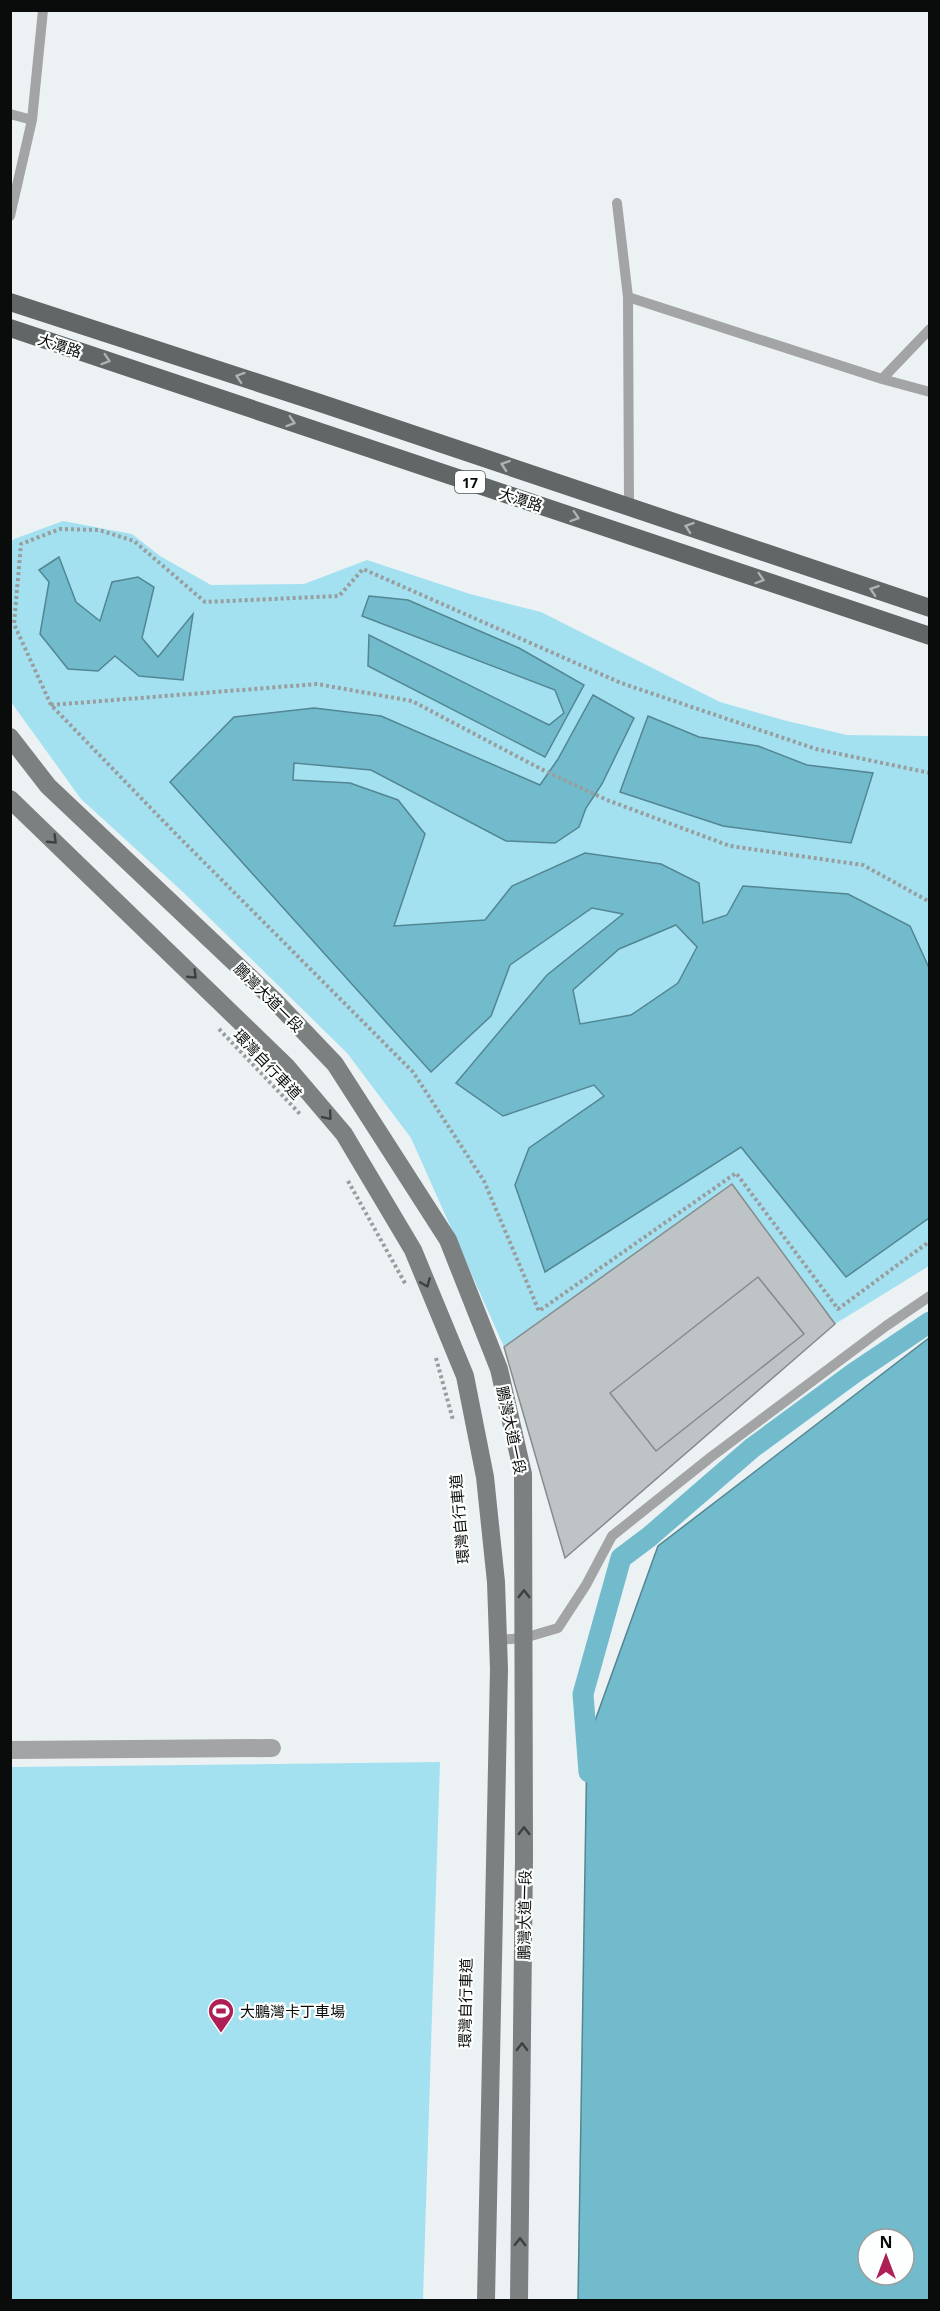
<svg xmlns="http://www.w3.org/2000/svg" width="940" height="2311" viewBox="0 0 940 2311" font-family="'Noto Sans','Noto Sans TC',sans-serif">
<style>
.green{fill:#a3e1f1}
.water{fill:#72bbcc;stroke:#538692;stroke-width:1.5;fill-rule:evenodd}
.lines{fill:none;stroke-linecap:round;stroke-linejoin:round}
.canal{stroke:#72bbcc;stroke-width:21}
.building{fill:#bec4c6;stroke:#858b8d;stroke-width:1.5}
.path{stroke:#999d9e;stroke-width:4;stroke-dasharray:3 3;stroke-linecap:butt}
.lane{stroke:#a2a4a5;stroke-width:10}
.street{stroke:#a2a4a5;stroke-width:18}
.secondary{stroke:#7c8081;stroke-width:18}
.primary{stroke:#616667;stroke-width:18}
.oneway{stroke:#afb2b3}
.oneway2{stroke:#3d4041}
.labels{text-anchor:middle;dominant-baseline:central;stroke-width:4.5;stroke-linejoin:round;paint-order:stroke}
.shield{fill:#fdffff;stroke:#535555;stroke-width:1.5}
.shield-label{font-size:14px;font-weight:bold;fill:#0a0c0c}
.street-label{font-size:15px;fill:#0a0c0c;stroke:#fdffff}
.poi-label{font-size:15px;fill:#0a0c0c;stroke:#fdffff;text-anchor:start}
</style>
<rect width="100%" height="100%" fill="#ecf2f4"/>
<path class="green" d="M63,521L132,534L160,556L211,585L304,584L367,560L470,594L541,612L720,702L787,721L847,735L929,736V1266L835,1324L732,1184L504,1347L411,1138L347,1053L184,893L81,799L11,702L10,543L14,539Z
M440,1762L423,2300H11V1767Z"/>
<path class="water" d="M59,557L76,602L100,621L112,582L138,577L154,587L142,638L158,657L193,614L183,680L139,676L115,656L98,671L68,669L40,634L49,582L39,570Z
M369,596L408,600L519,648L584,685L545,757L368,666L369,635L549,725L564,713L555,690L362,616Z
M593,695L634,718L602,784L586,808L579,827L555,843L506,841L371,770L294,763L293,780L350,783L398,800L425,834L394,926L485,920L512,886L585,853L661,864L699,883L703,923L727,915L743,886L848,894L910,926L929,968V1218L846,1277L741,1147L545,1272L515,1185L529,1148L604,1096L594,1085L503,1116L456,1083L547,975L623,914L592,908L510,965L491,1016L431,1072L170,782L234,717L314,708L381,716L540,785L558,759ZM676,925L697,947L678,983L631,1015L580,1024L573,990L619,949Z
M648,716L699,737L758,746L807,765L873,773L851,843L723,826L620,792Z
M929,1338V2300H578L587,1743L658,1546ZM868,2239H904V2275H868Z"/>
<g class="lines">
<path class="canal" d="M589,1772L583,1694L621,1558L649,1537L752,1448L854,1373L930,1322"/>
</g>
<path class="building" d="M732,1184L835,1324L565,1558L504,1347Z
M758,1277L804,1334L656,1451L610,1393Z"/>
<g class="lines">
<path class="path" d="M51,705L317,684L412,701L541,769L607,800L730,846L863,865L930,902
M930,773L816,749L621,683L363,569L339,596L205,602L134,541L99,530L60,529L21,544L14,624L51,705L172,830L413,1072L484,1181L539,1311L736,1173L838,1309L930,1241
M219,1029L301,1115
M348,1181L406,1285
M436,1358L453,1420"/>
<path class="lane" d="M10,114L32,120
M617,203L628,297L629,507
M10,216L32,120L43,10
M628,297L882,379L930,392
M882,379L930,329
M498,1640L524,1638L558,1628L586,1585L612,1536L711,1457L886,1326L930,1296"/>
<path class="street" d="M10,1750L272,1748"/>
<path class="secondary" d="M10,737L48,786L274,1000L335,1064L448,1240L499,1369L523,1474L524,1856L519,2300
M10,799L287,1067L344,1134L413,1250L465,1376L485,1477L496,1582L499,1669L486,2300"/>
<path class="primary" d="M10,302L320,403L930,608
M10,328L930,636"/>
</g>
<defs><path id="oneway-chevron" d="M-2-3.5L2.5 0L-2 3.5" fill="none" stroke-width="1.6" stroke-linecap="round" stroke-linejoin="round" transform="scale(1.5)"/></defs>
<g class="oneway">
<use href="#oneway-chevron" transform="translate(106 360) rotate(18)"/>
<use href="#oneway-chevron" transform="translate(240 377) rotate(-162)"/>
<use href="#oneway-chevron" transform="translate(291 422) rotate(18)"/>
<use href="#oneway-chevron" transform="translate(505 465) rotate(-161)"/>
<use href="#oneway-chevron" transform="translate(575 517) rotate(18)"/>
<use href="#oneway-chevron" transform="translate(689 527) rotate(-161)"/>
<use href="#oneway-chevron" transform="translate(760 579) rotate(18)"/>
<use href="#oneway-chevron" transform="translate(874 590) rotate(-161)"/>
</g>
<g class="oneway2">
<use href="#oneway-chevron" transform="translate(53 840) rotate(44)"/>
<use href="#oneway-chevron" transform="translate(193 975) rotate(44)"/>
<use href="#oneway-chevron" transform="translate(328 1116) rotate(50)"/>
<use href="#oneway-chevron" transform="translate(426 1283) rotate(67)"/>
<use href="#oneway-chevron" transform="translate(524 1594) rotate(-90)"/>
<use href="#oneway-chevron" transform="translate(524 1831) rotate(-90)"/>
<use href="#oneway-chevron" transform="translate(522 2047) rotate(-89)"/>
<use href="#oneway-chevron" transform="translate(520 2242) rotate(-89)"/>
</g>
<defs>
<g id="stadium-pin" transform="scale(1.35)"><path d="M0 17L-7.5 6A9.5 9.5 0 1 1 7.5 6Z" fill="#ae1f55" stroke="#fdffff"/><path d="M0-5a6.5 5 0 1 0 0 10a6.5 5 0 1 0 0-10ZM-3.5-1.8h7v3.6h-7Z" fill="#fff"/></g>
</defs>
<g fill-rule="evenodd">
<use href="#stadium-pin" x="221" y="2011"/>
</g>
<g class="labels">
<rect class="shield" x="455" y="471" width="30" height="22" rx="4.5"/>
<g class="shield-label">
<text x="470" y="482">17</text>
</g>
<g class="street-label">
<text transform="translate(60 345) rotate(18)">大潭路</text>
<text transform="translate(521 499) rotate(18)">大潭路</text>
<text transform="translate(269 997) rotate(45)">鵬灣大道一段</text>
<text transform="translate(268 1064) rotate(46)">環灣自行車道</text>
<text transform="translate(512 1430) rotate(78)">鵬灣大道一段</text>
<text transform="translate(459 1519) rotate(-95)">環灣自行車道</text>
<text transform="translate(524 1915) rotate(-89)">鵬灣大道一段</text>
<text transform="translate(465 2003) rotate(-89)">環灣自行車道</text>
</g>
<g class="poi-label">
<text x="240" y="2011">大鵬灣卡丁車場</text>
</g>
</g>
<rect width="940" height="2311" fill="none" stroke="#0a0c0c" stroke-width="24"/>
<g transform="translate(886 2257)"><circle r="28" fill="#fdffff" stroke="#9c9e9e" stroke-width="1.5"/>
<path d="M0-4.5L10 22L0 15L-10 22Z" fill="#ae1f55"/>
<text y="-9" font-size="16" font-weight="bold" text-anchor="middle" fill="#0a0c0c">N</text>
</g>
</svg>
